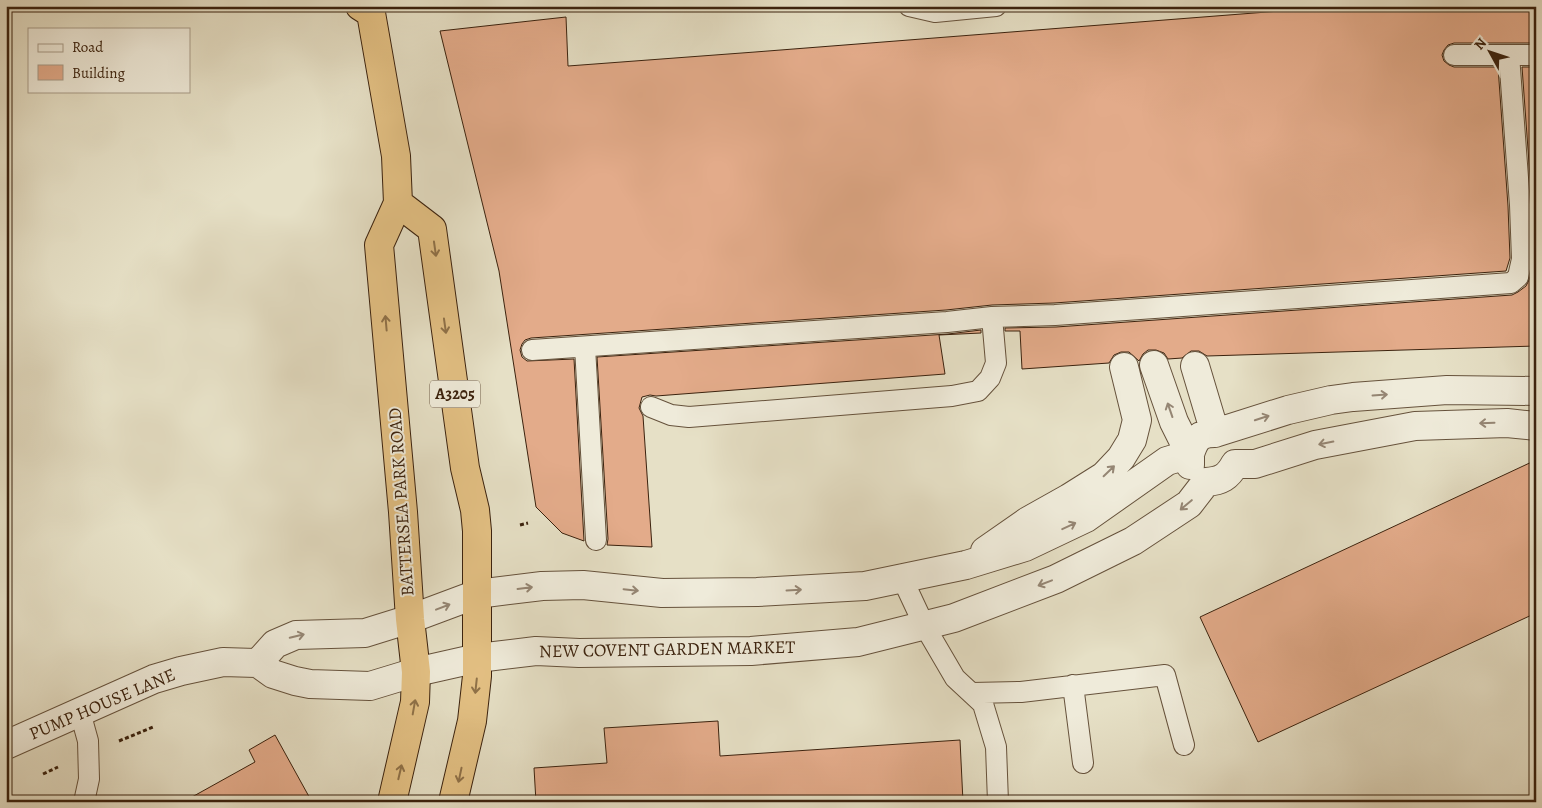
<svg xmlns="http://www.w3.org/2000/svg" width="1542" height="808" viewBox="0 0 1542 808" font-family="Alegreya,serif">
<style>
.building{fill:#e3ab8a;stroke:#3b220e}
.lines{fill:none;stroke-linecap:round;stroke-linejoin:round}
.lane-casing{stroke:#66523c;stroke-width:22}
.street-casing{stroke:#66523c;stroke-width:30}
.highway-casing{stroke:#3b220e;stroke-width:30}
.path{stroke:#3b220e;stroke-width:3;stroke-dasharray:4 2.5;stroke-linecap:butt}
.lane{stroke:#efebda;stroke-width:20}
.street{stroke:#efebda;stroke-width:28}
.highway{stroke:#e3c083;stroke-width:28}
.oneway{stroke:#8f7148}
.oneway2{stroke:#958674}
.labels{text-anchor:middle;dominant-baseline:central;stroke-width:4;stroke-linejoin:round;paint-order:stroke}
.shield{fill:#efebda;stroke:#715e4b;stroke-width:1}
.shield-label{font-size:16px;font-weight:bold;fill:#3b220e}
.street-label{font-size:18px;fill:#3b220e;stroke:#efebda}
</style>
<rect width="100%" height="100%" fill="#e6e0c6"/>
<filter id="stains"><feTurbulence type="fractalNoise" baseFrequency=".004" numOctaves="4"/><feColorMatrix values="0 0 0 0 .2 0 0 0 0 .09 0 0 0 0 .02 0 0 0 .5 -.17"/></filter>
<radialGradient id="worn" r=".72"><stop offset=".6" stop-color="#630" stop-opacity="0"/><stop offset="1" stop-color="#630" stop-opacity=".3"/></radialGradient>
<path class="building" d="M1344,6H1536V43H1454L1448,45L1444,50L1442,55L1444,61L1449,65L1454,67H1498L1508,206L1510,258L1506,271L1054,303L992,305L946,310L531,338L525,340L522,344L520,350L522,357L527,361L574,359L584,541L562,533L536,507L499,271L440,31L566,17L568,66L755,52Z
M1522,67H1536V346L1207,356L1199,351H1191L1182,358L1168,359L1164,353L1156,350H1148L1143,354L1139,361L1129,352H1121L1114,355L1109,363L1022,369L1020,331H1005V328L1056,327L1512,295L1518,292L1526,286L1529,280L1534,259L1532,204Z
M981,330V333L939,335L945,374L656,396L650,395L642,397L639,408L643,416L652,547L607,545L608,539L597,357L948,334Z
M1536,460V613L1258,742L1200,617Z
M718,721L720,756L960,740L963,802H536L534,768L607,763L604,728Z
M275,735L312,802H183L255,762L249,750Z"/>
<g class="lines">
<g class="lane-casing">
<path id="lane" d="M909,6L935,12L996,6
M1454,55H1536
M585,347L596,540
M532,350L947,322L992,317L1055,315L1511,283L1518,277L1522,259L1520,205L1509,55
M651,407L671,415L689,417L952,396L978,391L990,378L996,363L992,317
M902,578L924,625L955,678L983,704L996,747L998,802
M1073,685L1083,763
M972,693L1021,692L1165,675L1184,745
M80,712L88,741L89,779L84,802"/>
</g>
<g class="street-casing">
<path id="street" d="M1154,365L1174,422L1190,454V465
M1195,366L1215,433
M985,551L1028,521L1069,498L1104,476L1121,458L1132,440L1137,420L1124,367
M258,663L275,644L296,635L365,633L410,619L477,594L542,586L583,585L662,593L757,592L865,586L966,565L1025,547L1086,518L1167,461L1190,454C1195,439 1199,433 1215,433L1288,410L1331,400L1353,397L1447,390L1536,391
M6,745L154,679L181,671L223,662L258,663L273,674L295,681L310,684L370,686L416,672L478,658L536,651L579,653L751,651L858,642L954,618L1056,579L1133,541L1189,504L1206,482C1221,481 1228,477 1235,464H1255L1315,445L1415,426L1507,423L1536,426"/>
</g>
<g class="highway-casing">
<path id="highway" d="M360,6L371,13L396,156L398,203L379,245L403,512L410,619L416,672L415,702L392,802
M398,203L432,229L465,468L475,510L477,531V676L472,721L453,802"/>
</g>
<path class="path" d="M520,525L528,523
M119,741L153,727
M43,774L58,767"/>
<use href="#lane" class="lane"/>
<use href="#street" class="street"/>
<use href="#highway" class="highway"/>
</g>
<defs><path id="oneway-shaft" d="M-6 0H5M1.5-3L5.5 0L1.5 3" fill="none" stroke-width="1.6" stroke-linecap="round" stroke-linejoin="round" transform="scale(1.25)"/></defs>
<g class="oneway">
<use href="#oneway-shaft" transform="translate(435 249) rotate(82)"/>
<use href="#oneway-shaft" transform="translate(386 323) rotate(-95)"/>
<use href="#oneway-shaft" transform="translate(445 326) rotate(82)"/>
<use href="#oneway-shaft" transform="translate(476 686) rotate(96)"/>
<use href="#oneway-shaft" transform="translate(414 707) rotate(-80)"/>
<use href="#oneway-shaft" transform="translate(400 772) rotate(-77)"/>
<use href="#oneway-shaft" transform="translate(460 775) rotate(102)"/>
</g>
<g class="oneway2">
<use href="#oneway-shaft" transform="translate(1380 395) rotate(-4)"/>
<use href="#oneway-shaft" transform="translate(1170 410) rotate(-109)"/>
<use href="#oneway-shaft" transform="translate(1262 418) rotate(-18)"/>
<use href="#oneway-shaft" transform="translate(1487 423) rotate(178)"/>
<use href="#oneway-shaft" transform="translate(1326 443) rotate(169)"/>
<use href="#oneway-shaft" transform="translate(1109 471) rotate(-44)"/>
<use href="#oneway-shaft" transform="translate(1186 505) rotate(140)"/>
<use href="#oneway-shaft" transform="translate(1069 526) rotate(-25)"/>
<use href="#oneway-shaft" transform="translate(1045 583) rotate(159)"/>
<use href="#oneway-shaft" transform="translate(525 588) rotate(-7)"/>
<use href="#oneway-shaft" transform="translate(631 590) rotate(6)"/>
<use href="#oneway-shaft" transform="translate(794 590) rotate(-3)"/>
<use href="#oneway-shaft" transform="translate(443 607) rotate(-21)"/>
<use href="#oneway-shaft" transform="translate(297 636) rotate(-14)"/>
</g>
<g class="labels">
<rect class="shield" x="430" y="380.5" width="50" height="27" rx="4"/>
<g class="shield-label">
<text x="455" y="394">A3205</text>
</g>
<g class="street-label">
<text transform="translate(401 502) rotate(-94)">BATTERSEA PARK ROAD</text>
<text transform="translate(667 649) rotate(-1)">NEW COVENT GARDEN MARKET</text>
<text transform="translate(102 704) rotate(-23)">PUMP HOUSE LANE</text>
</g>
</g>
<rect width="1542" height="808" fill="none" stroke="#e6e0c6" stroke-width="25"/>
<rect x="8" y="8" width="1527" height="793" fill="none" stroke="#3b220e" stroke-width="2.5"/>
<rect x="12" y="12" width="1517" height="783" fill="none" stroke="#3b220e"/>
<rect x="28" y="28" width="162" height="65" fill="#efebda" stroke="#a79b88"/>
<rect x="38" y="44" width="25" height="8" fill="#efebda" stroke="#a79b88"/>
<text x="72" y="52" font-size="15" fill="#3b220e">Road</text>
<rect x="38" y="65" width="25" height="15" fill="#e3ab8a" stroke="#a79b88"/>
<text x="72" y="78" font-size="15" fill="#3b220e">Building</text>
<g transform="translate(1490 52) rotate(310)" stroke="#efebda" stroke-width="4" paint-order="stroke">
<path d="M0-4L9 19L0 12L-9 19Z" fill="#3b220e"/>
<text y="-8" font-size="14" font-weight="bold" text-anchor="middle" fill="#3b220e">N</text>
</g>
<rect width="100%" height="100%" filter="url(#stains)"/>
<rect width="100%" height="100%" fill="url(#worn)"/>
</svg>
